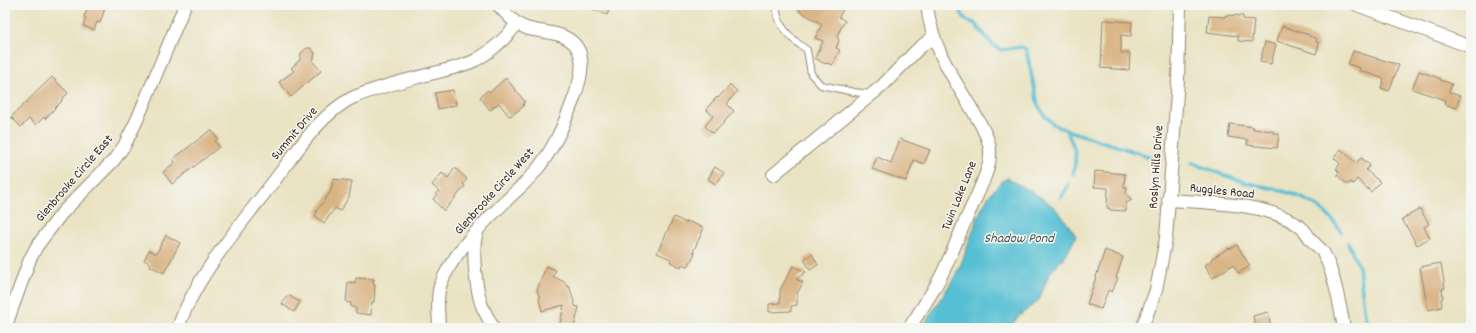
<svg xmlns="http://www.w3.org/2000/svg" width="1476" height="333" viewBox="0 0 1476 333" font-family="Dekko,sans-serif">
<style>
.water{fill:#57bfd3;stroke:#497478}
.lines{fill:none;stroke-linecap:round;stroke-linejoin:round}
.stream{stroke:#57bfd3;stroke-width:3.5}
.building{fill:#d9b484}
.lane-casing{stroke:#928670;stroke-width:8}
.street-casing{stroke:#928670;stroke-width:14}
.lane{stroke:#fff;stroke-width:6}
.street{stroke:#fff;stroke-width:12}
.labels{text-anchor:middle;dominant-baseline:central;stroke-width:3;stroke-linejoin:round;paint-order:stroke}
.street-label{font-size:13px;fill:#3b2a1e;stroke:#f6f6f2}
.water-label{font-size:14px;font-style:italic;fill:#435754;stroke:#f6f6f2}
</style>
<rect width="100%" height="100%" fill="#f6f6f2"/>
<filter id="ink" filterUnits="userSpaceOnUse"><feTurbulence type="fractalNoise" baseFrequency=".025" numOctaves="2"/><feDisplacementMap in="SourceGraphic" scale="8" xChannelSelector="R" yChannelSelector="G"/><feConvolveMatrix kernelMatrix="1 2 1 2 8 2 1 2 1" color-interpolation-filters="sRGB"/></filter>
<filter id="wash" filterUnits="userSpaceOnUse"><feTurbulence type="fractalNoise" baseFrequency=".012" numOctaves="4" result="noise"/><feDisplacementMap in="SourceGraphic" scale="16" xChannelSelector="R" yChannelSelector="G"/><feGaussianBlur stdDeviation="0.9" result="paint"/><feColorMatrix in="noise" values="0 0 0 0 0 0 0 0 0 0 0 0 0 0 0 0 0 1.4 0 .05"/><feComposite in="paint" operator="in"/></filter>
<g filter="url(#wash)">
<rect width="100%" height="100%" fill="#eae3c3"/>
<path class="water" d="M1007,178C1021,186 1043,197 1055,208C1063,216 1069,226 1076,236L1068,252L1049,274L1039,300L1018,317L1009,328H922C934,308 949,288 959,268C973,239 978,196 1007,178Z"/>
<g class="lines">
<path class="stream" d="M960,5L958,8L966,20L974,23L993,45L1001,50L1021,47L1026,49L1038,105L1045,116L1053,124L1066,130L1151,157
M1066,130C1075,149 1078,152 1073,174
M1192,163C1209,169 1226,177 1244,182C1257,186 1270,187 1283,191C1307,198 1329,211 1341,232
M1061,198L1069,184
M1348,243L1359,267L1365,315L1369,328"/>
</g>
<g id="blocks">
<path class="building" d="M89,5H106L100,23L97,22L94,30L83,26L86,18L84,17Z
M582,5H611L607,15Z
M802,5H845L839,17L845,21L837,35L839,41L836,48L840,50L832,65L827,63L826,64L823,63L815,58L823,41L815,38L822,24L799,11Z
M1226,15L1243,16V19L1254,20L1252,42L1238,41V36L1207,32L1209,16L1225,17Z
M1103,20L1132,22L1131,36L1121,35V53H1130L1129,70L1101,68Z
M1282,26L1309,35V36L1317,39L1316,42L1319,43L1316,54L1277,41Z
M1265,42L1276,45L1271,64L1260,62Z
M307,48H311L315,53L313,62L321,71L291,97L279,82L294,71L291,68L300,60L301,53Z
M1353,51L1399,65L1389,91L1381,88L1384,79L1359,70L1360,68L1348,64Z
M1419,71L1441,79L1440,80L1452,84L1449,92L1460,96L1456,108L1444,104L1445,100L1412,89Z
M52,77L68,93L61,100L62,101L56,107L45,119L44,117L36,125L29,119L21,127L11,117Z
M506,78L525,102L523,104L524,106L512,115L509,116L499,103L490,110L480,97L488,90L490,92Z
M730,85L737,91L727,104L734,111L717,130L712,133L705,126L713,116L706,109L717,97L718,98Z
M453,90L456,105L438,109L435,93Z
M1230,124L1254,127L1253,129L1273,131V133L1279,134L1277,148L1247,145L1248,140L1228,137Z
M211,130L218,139L215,141L219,147L172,184L163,172L175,162L173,159Z
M900,139L930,150L924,164L914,160L906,181L872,169L877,157L891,163Z
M1341,149L1356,163L1361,158L1370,165L1366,170L1380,182L1371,192L1357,179L1353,184L1350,182L1348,185L1337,175L1339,172L1336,169L1340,164L1334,158Z
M715,167L724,173L717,183L715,184L708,179Z
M455,168L467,179L463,184L465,186L444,211L433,199L439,191L432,185L442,173L448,178Z
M1095,171L1125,174L1124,187H1127L1126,194L1132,200L1126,203V211L1110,210V208H1107L1108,188L1094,187Z
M333,179L352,181L349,197L340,211L335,208L324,223L315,216L317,213L316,212L331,191Z
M1420,209L1429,224L1424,227L1430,238L1417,245L1402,219Z
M674,217L686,223L687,221L704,228L693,252L695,253L688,267L682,264L681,267L670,262L671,259L657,253Z
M166,235L180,243L164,273L150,266L151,264L144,260L149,250L156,254Z
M1237,245L1250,266L1238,273L1233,265L1212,278L1205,265L1212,261L1211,259L1229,248L1230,249Z
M1105,250L1123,257L1116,278H1118L1112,292L1108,290L1101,309L1087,304Z
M812,254L818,265L810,270L804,259Z
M1441,263L1445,288L1442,289L1443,297H1442V300H1441L1442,307L1428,310L1420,267Z
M546,266L556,270L553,276L564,282L568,287L569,285L575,306L579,307L574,328H559L564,305L542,311L539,299L540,298L537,290Z
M793,266L806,272L796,279L803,282L797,294V305L791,306V311L769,312V304L780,303V290Z
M356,278L374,279L373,284L375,285L374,302H372L371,315L356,313V308L351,307V303L346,302L348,282L355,283Z
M288,295L300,302L294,312L282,304Z
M1268,312L1271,328H1256L1253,316Z"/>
</g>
</g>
<g filter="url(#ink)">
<use href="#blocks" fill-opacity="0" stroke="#928670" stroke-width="1"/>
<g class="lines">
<g class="lane-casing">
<path id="lane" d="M777,5C775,25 792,40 807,50L811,74L821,85L854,92L870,94"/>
</g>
<g class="street-casing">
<path id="street" d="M1357,5L1471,47
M773,175L882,86L918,49L933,37
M1168,200C1208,203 1272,202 1303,229C1307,233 1309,238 1312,241C1316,245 1320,248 1323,252C1334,272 1340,305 1344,328
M477,233C471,249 476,289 482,306C485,313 490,321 493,328
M5,328L30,259L37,246L62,213L114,160L124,146L137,120L185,5
M178,328C195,277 241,224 274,181C295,154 320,114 352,98C377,87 404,81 430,74C446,70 462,67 476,60C492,51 506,38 517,24
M439,328C439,315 436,299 440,286C452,253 486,220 511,196C519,189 527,181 534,173C553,151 564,125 574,98C579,84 585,66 579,51C569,30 544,34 526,28C514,24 507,14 498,5
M909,328C920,311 932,294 941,276C951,256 959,235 968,215C975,199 990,171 990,155C991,144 985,133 980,123C958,84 932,52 927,5
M1142,328L1156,290L1166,238L1178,80L1180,5"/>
</g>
<use href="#lane" class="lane"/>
<use href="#street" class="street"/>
</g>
</g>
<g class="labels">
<g class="street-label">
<text transform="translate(295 134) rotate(-50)">Summit Drive</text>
<text transform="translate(1157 167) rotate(-86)">Roslyn Hills Drive</text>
<text transform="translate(75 179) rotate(-49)">Glenbrooke Circle East</text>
<text transform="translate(495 192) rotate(-48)">Glenbrooke Circle West</text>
<text transform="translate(1222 192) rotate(6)">Ruggles Road</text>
<text transform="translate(960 196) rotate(-68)">Twin Lake Lane</text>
</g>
<g class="water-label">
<text x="1019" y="239">Shadow Pond</text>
</g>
</g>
<rect width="1476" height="333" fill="none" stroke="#f6f6f2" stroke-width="20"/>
</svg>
